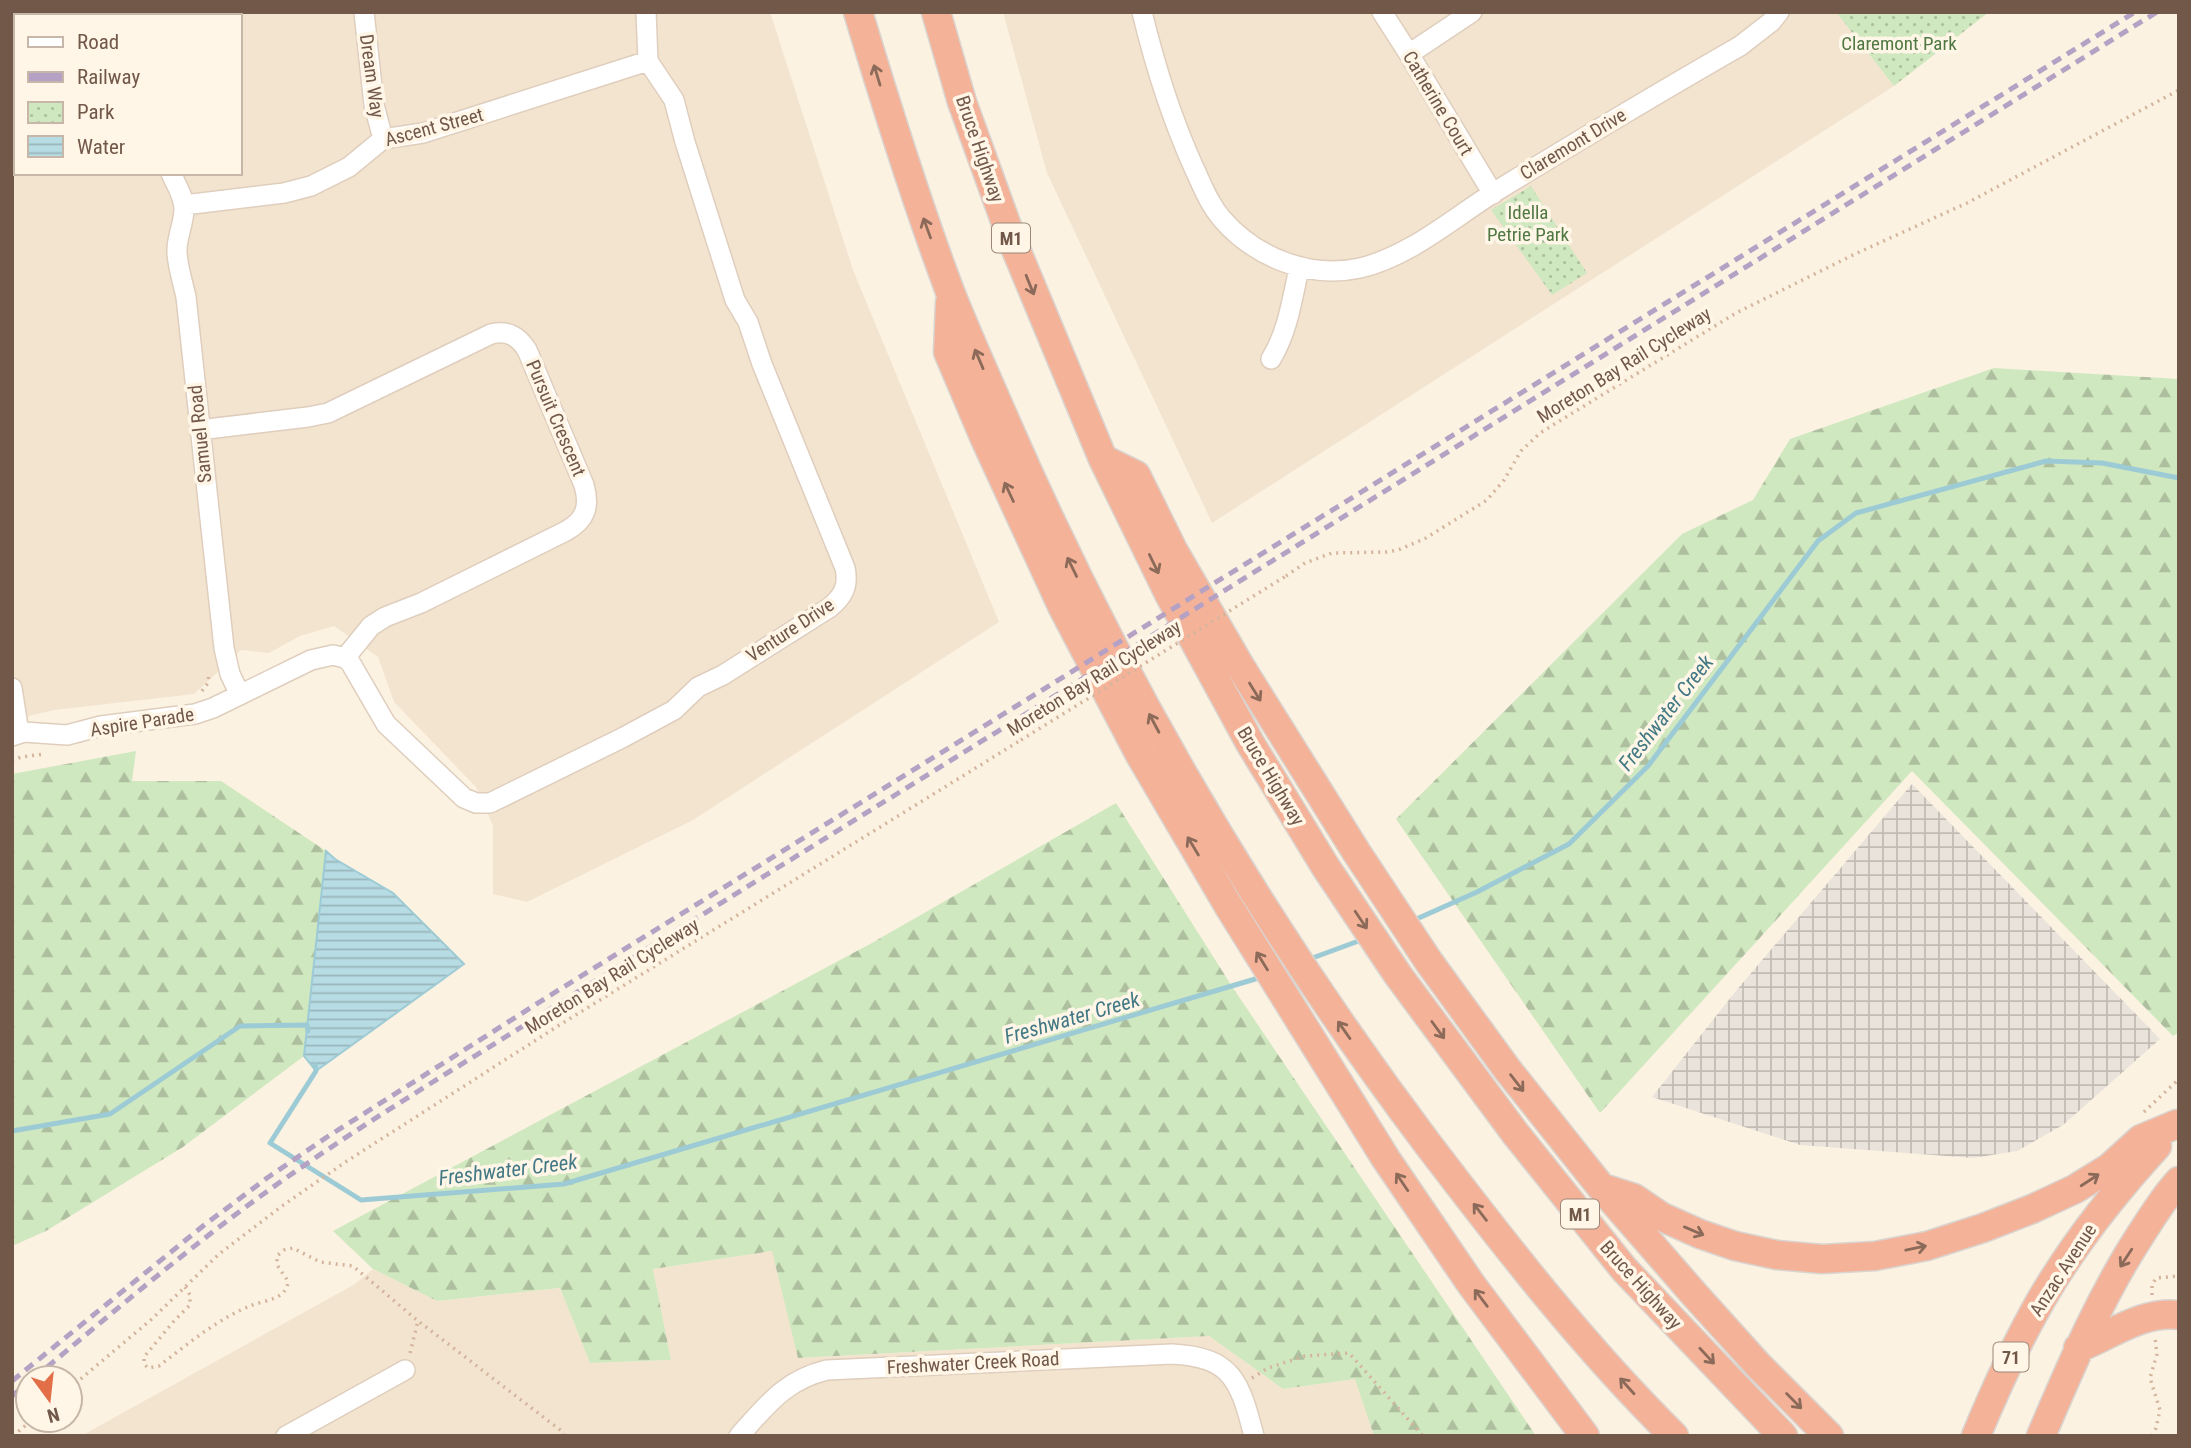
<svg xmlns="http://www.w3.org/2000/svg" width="2191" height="1448" viewBox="0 0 2191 1448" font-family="'Roboto Condensed',sans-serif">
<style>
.residential{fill:#f3e4d0;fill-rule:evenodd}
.industrial{fill:url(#industrial-grid)}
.forest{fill:url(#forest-firs)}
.park{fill:url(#park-dots)}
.water{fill:url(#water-rules);stroke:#9dcbd5;stroke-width:2}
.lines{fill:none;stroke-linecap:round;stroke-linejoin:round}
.stream{stroke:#9dcbd5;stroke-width:5}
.minor-casing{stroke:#dfcebd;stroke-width:22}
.highway-casing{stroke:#dad4d0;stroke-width:31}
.path{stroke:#d4b49d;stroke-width:3.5;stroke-dasharray:2 5;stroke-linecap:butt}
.minor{stroke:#fff;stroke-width:19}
.highway{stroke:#f4b399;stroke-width:28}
.rail{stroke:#b4a1c4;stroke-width:5;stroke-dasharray:10 7;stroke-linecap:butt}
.path-bridge{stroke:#d4b49d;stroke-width:3.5;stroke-dasharray:2 5;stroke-linecap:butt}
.oneway{stroke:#8c6a59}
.labels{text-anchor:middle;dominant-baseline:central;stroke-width:7;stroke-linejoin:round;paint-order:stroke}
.shield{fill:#fff6e7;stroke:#9c8778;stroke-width:2}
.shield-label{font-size:18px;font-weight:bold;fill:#725849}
.park-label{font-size:19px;fill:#507842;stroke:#fff6e7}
.street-label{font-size:19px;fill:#725849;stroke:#fff6e7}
.water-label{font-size:21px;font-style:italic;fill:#437885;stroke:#fff6e7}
</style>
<defs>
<pattern id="industrial-grid" width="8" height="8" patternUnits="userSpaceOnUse" patternTransform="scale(1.75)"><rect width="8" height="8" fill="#eae3dc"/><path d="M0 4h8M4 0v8" fill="none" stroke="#c2bbb4"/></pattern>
<pattern id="forest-firs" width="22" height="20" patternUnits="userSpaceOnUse" patternTransform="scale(1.75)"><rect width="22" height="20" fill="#d0e8c0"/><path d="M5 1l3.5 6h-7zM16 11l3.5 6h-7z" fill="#adbf9e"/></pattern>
<pattern id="park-dots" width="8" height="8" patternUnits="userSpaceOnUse" patternTransform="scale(1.75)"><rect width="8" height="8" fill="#d0e8c0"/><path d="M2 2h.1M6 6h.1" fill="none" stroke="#adbf9e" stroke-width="1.8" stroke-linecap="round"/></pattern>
<pattern id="water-rules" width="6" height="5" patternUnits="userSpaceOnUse" patternTransform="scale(1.75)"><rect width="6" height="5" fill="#b7dce4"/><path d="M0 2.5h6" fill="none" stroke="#99b5bb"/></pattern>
</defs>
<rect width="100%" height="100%" fill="#fbf2e1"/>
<path class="residential" d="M12,12H770L853,270L999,622L693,820L527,902L493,894V826L476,787L394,702L378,657L334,626L300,636L269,653L241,650L194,694L54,710L12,720ZM16,16H240V173H16Z
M1003,12H1836L1894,86L1212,523L1047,173Z
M773,1251L799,1358L1209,1336L1283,1389L1355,1379L1374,1436H81L355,1284L373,1269L437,1301L560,1288L590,1363L671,1360L653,1269Z"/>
<path class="industrial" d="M1912,784L2160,1039L2063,1125L2017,1151L1973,1158L1800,1145L1652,1097L1735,992Z"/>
<path class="forest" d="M1994,368L2179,379V1032L2173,1036L1912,771L1600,1113L1396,819L1682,534L1753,500L1790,439Z
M136,751L132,781H221L326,851L304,1056L183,1147L46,1231L12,1246V774Z
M1116,803L1233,988L1536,1436H1374L1355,1379L1283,1389L1209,1336L798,1358L772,1251L653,1269L671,1360L590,1363L560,1288L437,1301L373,1269L333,1231L870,944Z"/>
<path class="park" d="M1836,12H1989L1894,86Z
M1531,186L1587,273L1552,295L1491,210Z"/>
<path class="water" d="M326,851L335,859L393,893L464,964L316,1071L304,1056Z"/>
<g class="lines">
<path class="stream" d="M1412,921L1477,892L1569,844L1648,766L1818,541L1856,513L2046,461L2102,463L2179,478
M1307,960L1364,939
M315,1065L316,1071L270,1143L361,1200L564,1184L1262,977
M12,1131L110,1114L240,1026L307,1025L308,1031"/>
<g class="minor-casing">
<path id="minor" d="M154,12V16
M364,12L374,105L383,139
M1142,12C1155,66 1171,117 1194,168C1202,185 1209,204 1222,219C1256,258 1310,279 1360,268C1411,256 1454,217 1498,190C1578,141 1658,93 1740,46L1771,22L1779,12
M1382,12L1409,54L1493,194
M1409,54L1472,12
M171,173C176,185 184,196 184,209C184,224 176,238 177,253C178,268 183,283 186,297L224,648L230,674L240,695
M184,205L284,193L311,186L349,167L383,139L423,133L648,61
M1271,359C1288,331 1292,300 1299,268
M199,430L308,417L328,413L491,334C508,330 518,336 527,350L584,485C590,506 586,520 566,531L421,603L385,617L371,626L345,658
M12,688L19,733
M12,736L24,732L67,735L101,726L195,714L213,708L311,660L333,655L345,658L350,662L386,724L464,798L476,803H490L622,738L674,710L698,687L723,675L829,608C843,597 849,586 845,568L762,364L748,322L735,300L685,142L674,100L648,61L646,12
M286,1436L405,1370
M739,1436C767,1405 785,1380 827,1370L1172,1354C1233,1357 1240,1382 1254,1436"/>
</g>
<g class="highway-casing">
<path id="highway" d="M858,12C886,105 915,198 949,289C967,335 988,381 1008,427C1120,683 1259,920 1427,1143C1504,1244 1583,1346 1674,1436
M936,12L962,102L1012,240L1103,459L1169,594L1250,743L1325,866L1398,975L1515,1133L1624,1269L1783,1436
M950,302L948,352L985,439L1062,606L1140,755L1228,905L1386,1159L1471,1284L1585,1436
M1103,459L1136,475L1173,550L1240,666L1357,853L1429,962L1507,1069L1601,1187L1694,1294L1758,1365L1829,1436
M1606,1189L1634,1198L1662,1217L1700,1234L1735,1246L1777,1255L1822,1259L1875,1256L1927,1246L1983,1228L2032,1209L2075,1189L2109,1168L2141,1139L2177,1124
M2078,1348C2112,1335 2141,1311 2179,1315
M1976,1436C1995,1390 2016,1344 2041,1300C2073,1245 2114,1193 2157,1146
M2041,1436C2071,1366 2100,1297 2141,1234C2153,1216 2164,1197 2179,1181"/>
</g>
<path class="path" d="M1286,576L1305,563L1332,553L1386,552L1398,550L1426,538L1487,500L1504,480L1521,451L1540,433L1736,313L1855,254L1967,203L2179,90
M202,691L208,683L209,673
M12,761L21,757L44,754
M2144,1112L2179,1079
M185,1287L190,1295V1305L174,1321L144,1357V1364L148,1368L159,1366C188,1344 216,1320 250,1306C264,1300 287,1300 288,1281L277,1265V1256L284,1250L293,1248L320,1262L353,1266L418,1321L563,1432L564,1436
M2152,1295V1285L2156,1278L2179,1276
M410,1353L418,1321
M1252,1378L1268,1368L1305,1356L1349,1353L1423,1436
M70,1388L153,1318L219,1254L282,1206L347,1161L558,1026L1021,740
M13,1436L32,1420
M2152,1436L2156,1428L2160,1410L2150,1378L2157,1354L2155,1338"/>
<use href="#minor" class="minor"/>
<use href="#highway" class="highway"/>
<path class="rail" d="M34,1378C111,1314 188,1248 269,1190C364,1122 465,1063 563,1001L2157,12
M12,1381L203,1226L267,1178L327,1137L557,991L2135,12
M12,1396L28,1383"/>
<path class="path-bridge" d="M1021,740L1286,576"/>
</g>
<defs><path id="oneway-shaft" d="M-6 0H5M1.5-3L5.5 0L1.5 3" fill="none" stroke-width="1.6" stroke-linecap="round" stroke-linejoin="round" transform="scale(1.75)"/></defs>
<g class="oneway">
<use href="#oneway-shaft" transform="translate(877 75) rotate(-107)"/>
<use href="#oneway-shaft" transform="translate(927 228) rotate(-110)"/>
<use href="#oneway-shaft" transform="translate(1030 285) rotate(68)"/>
<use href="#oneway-shaft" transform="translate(979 359) rotate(-113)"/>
<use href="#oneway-shaft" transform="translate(1009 492) rotate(-115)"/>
<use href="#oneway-shaft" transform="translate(1154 564) rotate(64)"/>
<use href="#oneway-shaft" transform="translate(1072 567) rotate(-116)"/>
<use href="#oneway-shaft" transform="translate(1255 692) rotate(58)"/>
<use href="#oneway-shaft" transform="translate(1154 723) rotate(-118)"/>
<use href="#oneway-shaft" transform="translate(1193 846) rotate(-121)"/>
<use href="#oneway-shaft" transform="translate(1361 920) rotate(56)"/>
<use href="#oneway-shaft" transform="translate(1262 961) rotate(-122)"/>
<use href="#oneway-shaft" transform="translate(1344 1030) rotate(-125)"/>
<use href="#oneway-shaft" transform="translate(1438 1030) rotate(54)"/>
<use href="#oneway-shaft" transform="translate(1517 1083) rotate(52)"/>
<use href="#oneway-shaft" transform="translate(2090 1180) rotate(-33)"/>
<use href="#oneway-shaft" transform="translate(1402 1182) rotate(-124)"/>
<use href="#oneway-shaft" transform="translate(1480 1212) rotate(-128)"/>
<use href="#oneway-shaft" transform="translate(1694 1231) rotate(23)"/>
<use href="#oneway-shaft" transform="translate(1916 1248) rotate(-12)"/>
<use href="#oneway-shaft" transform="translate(2126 1258) rotate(123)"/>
<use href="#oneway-shaft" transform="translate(1481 1298) rotate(-127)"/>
<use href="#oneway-shaft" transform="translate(1707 1356) rotate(47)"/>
<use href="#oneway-shaft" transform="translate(1627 1386) rotate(-132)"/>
<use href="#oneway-shaft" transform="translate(1794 1401) rotate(45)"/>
</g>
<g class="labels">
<g class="shield">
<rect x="992" y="223.5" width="38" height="29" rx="5"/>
<rect x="1561" y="1199.5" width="38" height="29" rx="5"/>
<rect x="1993.5" y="1342.5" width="35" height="29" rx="5"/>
</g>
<g class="shield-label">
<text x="1011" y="238">M1</text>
<text x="1580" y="1214">M1</text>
<text x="2011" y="1357">71</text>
</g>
<g class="park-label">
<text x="1899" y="43">Claremont Park</text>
<text x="1528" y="212">Idella<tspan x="1528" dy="22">Petrie Park</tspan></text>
</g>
<g class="street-label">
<text transform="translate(372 76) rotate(82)">Dream Way</text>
<text transform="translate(1438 103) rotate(59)">Catherine Court</text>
<text transform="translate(434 127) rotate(-15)">Ascent Street</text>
<text transform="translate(1573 144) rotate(-31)">Claremont Drive</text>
<text transform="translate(980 149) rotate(71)">Bruce Highway</text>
<text transform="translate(1624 365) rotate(-32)">Moreton Bay Rail Cycleway</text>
<text transform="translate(556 418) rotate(67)">Pursuit Crescent</text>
<text transform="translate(200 434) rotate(-96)">Samuel Road</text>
<text transform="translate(790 630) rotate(-33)">Venture Drive</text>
<text transform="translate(1094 678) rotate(-32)">Moreton Bay Rail Cycleway</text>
<text transform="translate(142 722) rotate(-9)">Aspire Parade</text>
<text transform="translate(1271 776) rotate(59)">Bruce Highway</text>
<text transform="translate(612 976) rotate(-32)">Moreton Bay Rail Cycleway</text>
<text transform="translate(2063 1270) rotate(-57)">Anzac Avenue</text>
<text transform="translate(1641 1285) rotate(48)">Bruce Highway</text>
<text transform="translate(973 1363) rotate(-3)">Freshwater Creek Road</text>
</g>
<g class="water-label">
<text transform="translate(1666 713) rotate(-52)">Freshwater Creek</text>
<text transform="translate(1072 1018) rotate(-16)">Freshwater Creek</text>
<text transform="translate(508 1170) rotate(-7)">Freshwater Creek</text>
</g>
</g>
<rect width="2191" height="1448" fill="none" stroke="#725849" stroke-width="28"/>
<rect x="14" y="14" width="228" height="161" fill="#fff6e7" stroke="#c7b7a8" stroke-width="2"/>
<rect x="28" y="37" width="35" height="10" fill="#ffffff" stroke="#c7b7a8" stroke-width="2"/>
<text x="77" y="49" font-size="21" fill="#725849">Road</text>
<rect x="28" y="72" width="35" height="10" fill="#b4a1c4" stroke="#c7b7a8" stroke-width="2"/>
<text x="77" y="84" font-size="21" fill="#725849">Railway</text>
<rect x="28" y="102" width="35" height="21" fill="url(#park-dots)" stroke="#c7b7a8" stroke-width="2"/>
<text x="77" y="119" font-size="21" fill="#725849">Park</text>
<rect x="28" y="136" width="35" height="21" fill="url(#water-rules)" stroke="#c7b7a8" stroke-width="2"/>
<text x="77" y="154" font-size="21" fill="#725849">Water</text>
<g transform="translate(49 1399) rotate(165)"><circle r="33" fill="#fff6e7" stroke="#c7b7a8" stroke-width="2"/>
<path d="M0-5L12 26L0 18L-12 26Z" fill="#e36f49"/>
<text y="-10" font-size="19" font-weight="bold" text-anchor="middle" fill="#725849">N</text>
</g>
</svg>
